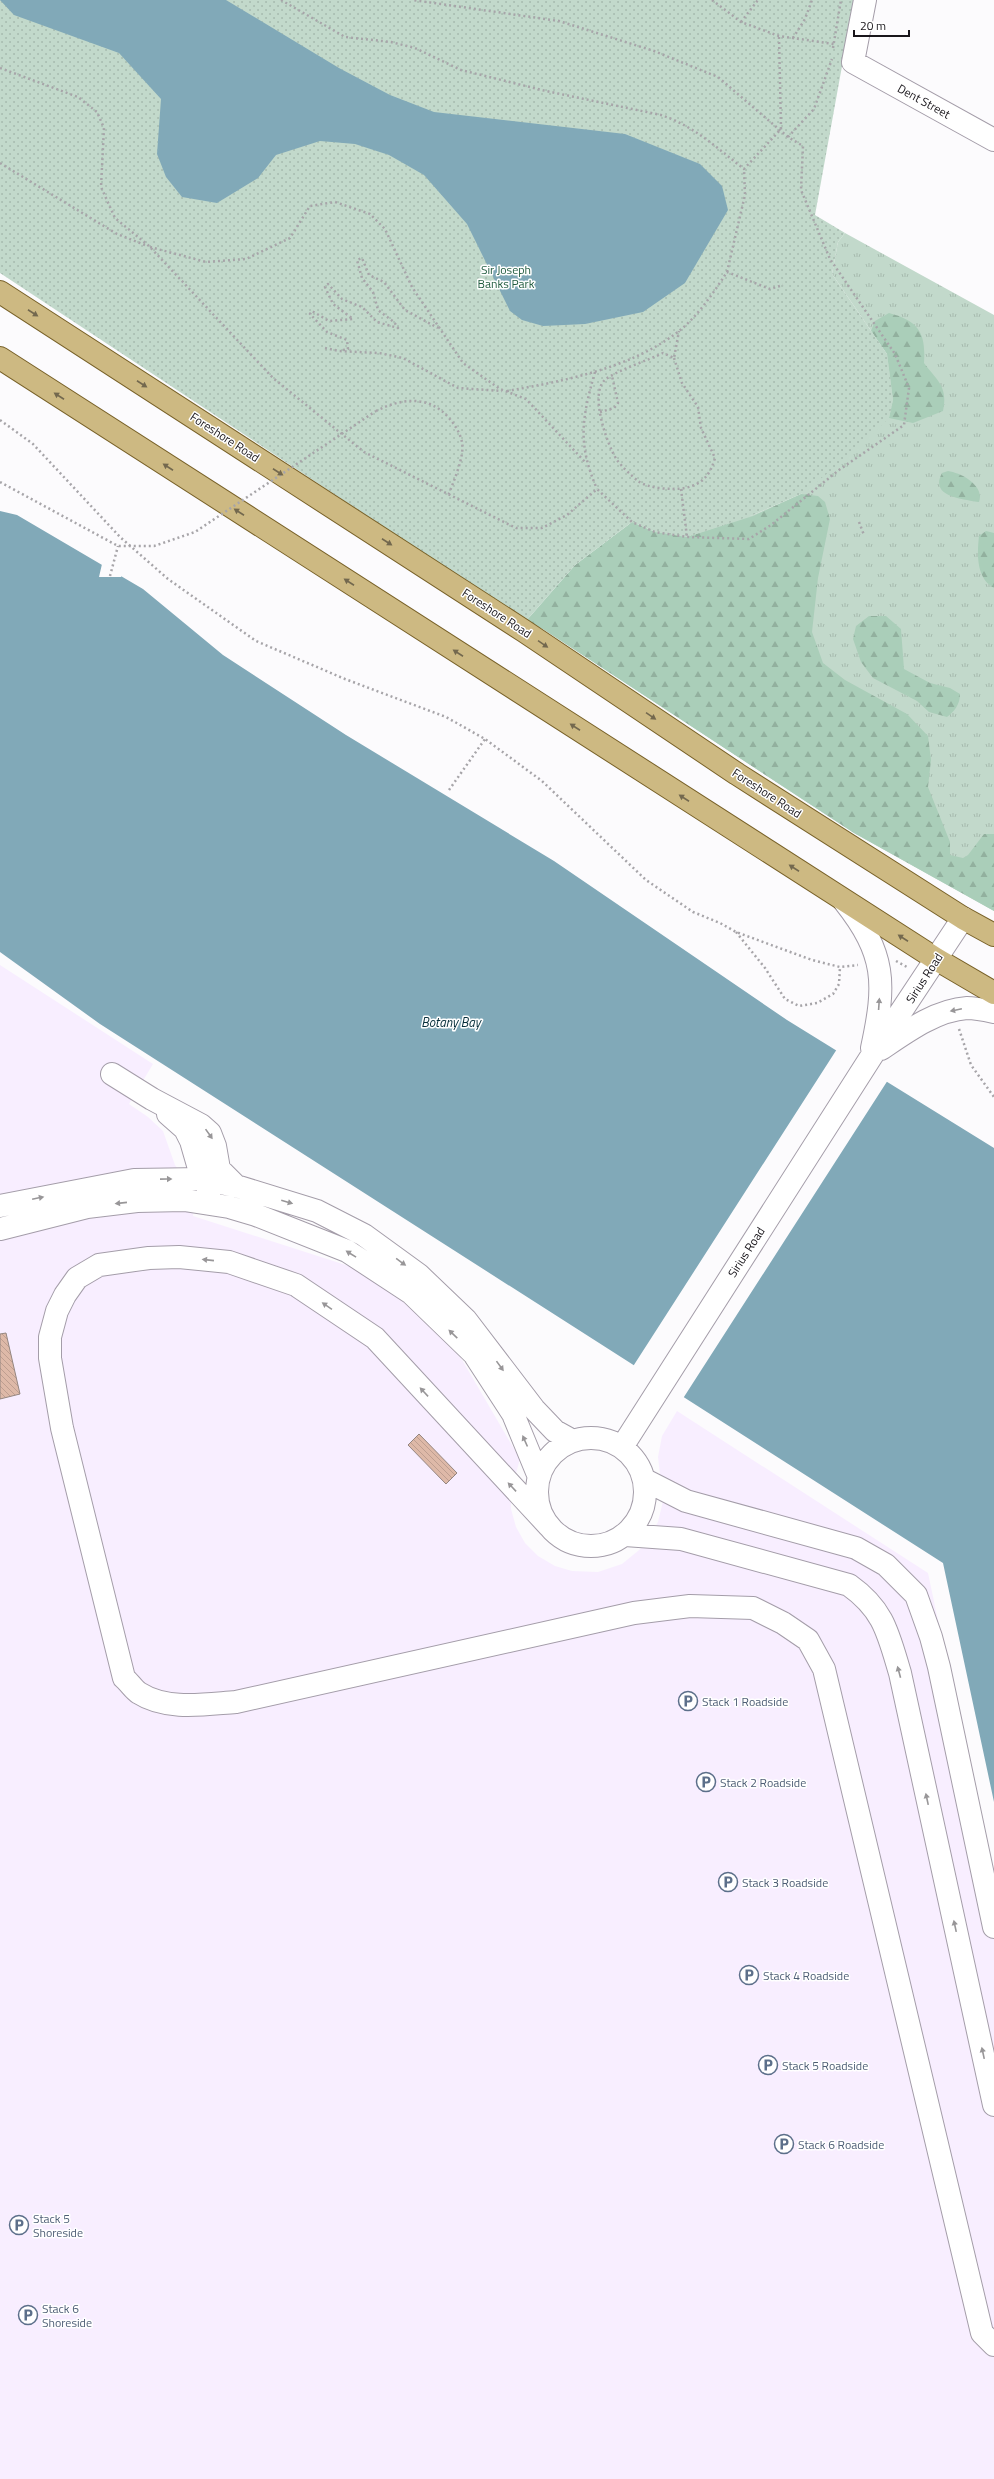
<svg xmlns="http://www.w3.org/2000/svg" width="994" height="2479" viewBox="0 0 994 2479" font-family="'Titillium Web',sans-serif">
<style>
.built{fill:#f8eeff}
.grass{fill:url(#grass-tufts)}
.forest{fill:url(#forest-firs)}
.park{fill:url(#park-dots)}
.water{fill:#81a9b8}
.pier{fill:#fcfbfd}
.building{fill:url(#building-back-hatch);stroke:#948680}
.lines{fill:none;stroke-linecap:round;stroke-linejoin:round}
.minor-casing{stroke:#a49da9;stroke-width:24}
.major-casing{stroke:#786128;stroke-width:24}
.path{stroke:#a7a5a9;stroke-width:2.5;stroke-dasharray:2 3;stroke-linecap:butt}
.minor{stroke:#fff;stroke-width:22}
.major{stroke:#cdb982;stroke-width:22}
.path-bridge{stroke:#a7a5a9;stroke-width:2.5;stroke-dasharray:2 3;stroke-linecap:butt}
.oneway{fill:#73684e}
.oneway2{fill:#989698}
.labels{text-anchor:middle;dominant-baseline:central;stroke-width:3;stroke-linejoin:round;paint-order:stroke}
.street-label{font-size:12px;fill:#19161b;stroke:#fff}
.park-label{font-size:12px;fill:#215c3f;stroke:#fff}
.service-label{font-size:12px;fill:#4e5e75;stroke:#fff;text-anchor:start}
.water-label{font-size:13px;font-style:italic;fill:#062e3a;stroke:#fff}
</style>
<defs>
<pattern id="grass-tufts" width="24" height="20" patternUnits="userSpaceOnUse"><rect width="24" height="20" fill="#c2d9cb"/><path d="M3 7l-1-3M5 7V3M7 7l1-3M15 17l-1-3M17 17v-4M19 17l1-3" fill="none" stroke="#a6baae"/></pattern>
<pattern id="forest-firs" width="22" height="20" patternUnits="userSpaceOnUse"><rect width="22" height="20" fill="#aaceb9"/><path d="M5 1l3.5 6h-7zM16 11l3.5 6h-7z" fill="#92b09e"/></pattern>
<pattern id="park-dots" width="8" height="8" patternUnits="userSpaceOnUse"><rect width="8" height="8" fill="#c2d9cb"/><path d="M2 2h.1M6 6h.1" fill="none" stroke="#a6baae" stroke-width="1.8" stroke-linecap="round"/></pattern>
<pattern id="building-back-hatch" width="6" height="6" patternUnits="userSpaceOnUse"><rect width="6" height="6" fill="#deb9a8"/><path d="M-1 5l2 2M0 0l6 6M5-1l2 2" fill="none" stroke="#be9e90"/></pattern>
</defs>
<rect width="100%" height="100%" fill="#fcfbfd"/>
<path class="built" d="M0,965L153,1064L129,1104L148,1117L163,1131L175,1165L195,1194L193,1216L352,1267L404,1302L461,1358L520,1459L511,1491V1509L516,1527L525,1543L538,1556L555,1566L572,1571L598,1572L622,1564L644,1546L658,1522L663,1501L658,1457L662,1436L677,1411L928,1573L994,1886V2479H0Z"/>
<path class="grass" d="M845,233L994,315V911L854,833L543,629L526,621L632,522L655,532L753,515L801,494L887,354L832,274L838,242Z"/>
<path class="forest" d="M889,313C919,321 926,333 924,363C938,382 948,386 943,411L913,423L889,418L893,400L887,354L871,331L875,321Z
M948,471C962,473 985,486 979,502C963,499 929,497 942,473Z
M801,494L818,496L825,502L830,519L818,578L812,632L823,663L845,680L907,714L928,736L931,760L928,787L950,842V855L963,858L968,855L984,834H994V911L854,833L543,629L526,621L575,565L632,522L655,532L687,537L753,516Z
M986,531L994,533V588C976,578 977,554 979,536Z
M869,616H886L901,629L904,669L930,683L950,688L960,694C960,704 955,711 947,717L929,712L917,701L873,678L861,662L853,639L856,626Z"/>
<path class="park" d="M0,0H854L815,215L845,233L838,242L832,274L887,354L893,400L889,418L846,459L801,494L753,515L687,537L655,532L632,522L575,565L526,621L0,273Z"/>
<path class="water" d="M0,0H226L339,68L390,95L434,112L625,134L700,164L722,186L728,210L685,283L643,312L585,324L543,326L522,320L510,311L467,224L424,175L389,155L355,144L320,141L276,155L258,178L217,203L182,197L166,177L157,154L161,99L119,53L14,15Z
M0,511L17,515L143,589L223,655L346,735L554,861L787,1020L994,1148V1802L943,1563L100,1024L0,952Z"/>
<path class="pier" d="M102,564L122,575L121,577H99Z
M837,1049L888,1080L682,1400L632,1368Z"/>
<path class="building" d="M6,1333L20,1394L0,1399V1334Z
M419,1434L457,1473L446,1484L408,1445Z"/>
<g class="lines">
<g class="minor-casing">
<path id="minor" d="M865,0L853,62L994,140
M844,901C886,954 886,983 872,1048
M881,1049C906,1032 936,1010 967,1008C975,1008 985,1010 994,1012
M112,1074L152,1099L201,1125L210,1133L215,1146L219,1169L236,1186L317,1211L364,1235L419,1275L466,1320L534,1409L555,1431L573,1441
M168,1114L185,1129L191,1141L202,1179L210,1190
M0,1206L134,1180L202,1179L235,1186
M0,1229L87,1207L137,1201L184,1200L229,1207L256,1215L347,1251L411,1293L474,1354L513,1414L539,1477
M537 1492a54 54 0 1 1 108 0a54 54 0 1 1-108 0Z
M622,1447L871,1057L963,918
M645,1480L686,1501L856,1548L886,1565L916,1595L931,1637L939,1667L994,1927
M549,1526L375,1338L296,1285L229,1262L179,1257L149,1258L99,1265L77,1278L65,1295L57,1311L50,1337V1358L62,1428L124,1678C129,1682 134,1690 139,1693C167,1711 206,1704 236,1702L634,1613L690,1606L753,1608L783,1623L808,1640L824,1669L982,2333L994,2345
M625,1535L681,1539L849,1585C884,1610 888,1633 900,1673L994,2105"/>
</g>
<g class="major-casing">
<path id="major" d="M0,292L524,631L737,774L963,918L994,935
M0,358L936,959L994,993"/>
</g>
<path class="path" d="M281,0L345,37L391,42L415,48L461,70L546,91L661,115C694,126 717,148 744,169L781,129L779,36
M712,0L741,22L779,36L834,44
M741,22L758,0
M793,38L805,19L812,0
M833,48L841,0
M0,68L78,97L97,112L104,128L101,187L115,218L149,246L273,378L364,452L516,528H542L567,515L597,489L632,522L655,532L687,537L749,539L771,525L839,470L904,425L909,388L895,354L830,259L801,190L803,146L788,137L718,77L654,51L559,21L413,0
M788,137L814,109L832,59
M0,163L117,234L145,245
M150,247L206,262L246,259L290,238L310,206L335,202L370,214L385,229L412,287L463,363L500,389L526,399L586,463
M727,272L745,195L744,169
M325,348L339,351L379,353L403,358L458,388L502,391
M343,350L348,349L347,340L327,332L310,314L312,311L329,321L353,319L333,304L325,287L328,284L342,299L362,307L377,322L398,328L394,322L378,310L373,292L362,278L357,260L362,258L369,275L384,282L405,310L438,328
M674,358L682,383L698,407L701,428L715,458C710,475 703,484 685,488C673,490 649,489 638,481C632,476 622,467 617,460C607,445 589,393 605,380C615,371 649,360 663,353L674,358L679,331
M595,372C582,418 577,443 597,489
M507,391C564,381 632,368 679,331C698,316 714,292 727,272L770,289L783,285
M376,411C402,398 429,395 449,418C455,425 460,433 462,442C465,456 453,483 448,496
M600,412L614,408L618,403L612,376
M0,420L33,444L120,537L168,579L256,641L345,679L446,717L485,739L542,781L646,880L693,912L720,923L736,932L812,960L840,967L858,965
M681,489L687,537
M859,522L864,535
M110,576L118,546
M449,790L485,739
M736,932L765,968L785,999L799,1006L817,1003L833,994L839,984L840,967
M896,961L907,967
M959,1029L971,1065L994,1097"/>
<use href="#minor" class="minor"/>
<use href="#major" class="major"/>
<path class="path-bridge" d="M0,482L118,546H154L195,532L376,411"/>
</g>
<defs><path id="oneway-solid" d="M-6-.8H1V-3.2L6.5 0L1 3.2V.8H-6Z"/></defs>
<g class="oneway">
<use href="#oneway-solid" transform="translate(33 313) rotate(33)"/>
<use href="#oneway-solid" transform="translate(142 384) rotate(33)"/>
<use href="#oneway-solid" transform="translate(59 396) rotate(-147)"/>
<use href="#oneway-solid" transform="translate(168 467) rotate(-147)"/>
<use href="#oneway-solid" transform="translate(278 472) rotate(33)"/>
<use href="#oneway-solid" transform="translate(239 512) rotate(-147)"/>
<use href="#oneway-solid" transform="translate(387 542) rotate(33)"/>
<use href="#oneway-solid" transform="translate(349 582) rotate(-147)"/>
<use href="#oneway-solid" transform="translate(543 644) rotate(34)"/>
<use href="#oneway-solid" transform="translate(458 653) rotate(-147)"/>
<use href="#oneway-solid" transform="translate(651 716) rotate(34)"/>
<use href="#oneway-solid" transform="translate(575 727) rotate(-147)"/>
<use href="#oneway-solid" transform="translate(684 798) rotate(-147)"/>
<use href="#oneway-solid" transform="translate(794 868) rotate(-147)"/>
<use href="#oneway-solid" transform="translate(903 938) rotate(-147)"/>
</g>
<g class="oneway2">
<use href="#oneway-solid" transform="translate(879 1004) rotate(-86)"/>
<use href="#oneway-solid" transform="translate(956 1010) rotate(168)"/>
<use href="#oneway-solid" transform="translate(209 1134) rotate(55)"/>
<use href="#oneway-solid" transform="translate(166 1179) rotate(-1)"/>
<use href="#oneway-solid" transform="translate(38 1198) rotate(-12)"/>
<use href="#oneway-solid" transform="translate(287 1202) rotate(16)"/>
<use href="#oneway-solid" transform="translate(121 1203) rotate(174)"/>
<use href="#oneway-solid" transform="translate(351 1254) rotate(-148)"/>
<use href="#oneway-solid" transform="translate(208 1260) rotate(-174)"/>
<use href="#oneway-solid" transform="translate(401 1262) rotate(36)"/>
<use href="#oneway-solid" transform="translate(327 1306) rotate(-146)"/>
<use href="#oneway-solid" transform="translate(453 1334) rotate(-136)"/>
<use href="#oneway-solid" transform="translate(500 1366) rotate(54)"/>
<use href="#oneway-solid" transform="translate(424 1392) rotate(-133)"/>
<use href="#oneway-solid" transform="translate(525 1441) rotate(-114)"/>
<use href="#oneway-solid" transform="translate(512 1487) rotate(-133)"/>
<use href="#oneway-solid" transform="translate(899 1672) rotate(-105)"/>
<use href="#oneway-solid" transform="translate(927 1799) rotate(-102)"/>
<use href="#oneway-solid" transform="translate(955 1926) rotate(-102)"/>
<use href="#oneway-solid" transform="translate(983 2053) rotate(-102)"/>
</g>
<defs>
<g id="parking-ring" transform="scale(1)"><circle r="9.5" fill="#fff" stroke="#5c6f8a" stroke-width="1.5"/><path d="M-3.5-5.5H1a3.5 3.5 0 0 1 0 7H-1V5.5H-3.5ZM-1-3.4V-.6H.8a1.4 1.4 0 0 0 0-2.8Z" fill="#5c6f8a"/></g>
</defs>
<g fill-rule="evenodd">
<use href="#parking-ring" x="688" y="1701"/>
<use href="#parking-ring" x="706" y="1782"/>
<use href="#parking-ring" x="728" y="1882"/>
<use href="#parking-ring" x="749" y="1975"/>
<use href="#parking-ring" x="768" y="2065"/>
<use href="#parking-ring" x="784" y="2144"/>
<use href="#parking-ring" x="19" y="2225"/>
<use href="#parking-ring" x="28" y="2315"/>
</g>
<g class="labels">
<g class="street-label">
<text transform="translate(924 101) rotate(29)">Dent Street</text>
<text transform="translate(225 437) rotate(33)">Foreshore Road</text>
<text transform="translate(497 613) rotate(33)">Foreshore Road</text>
<text transform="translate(767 793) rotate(33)">Foreshore Road</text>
<text transform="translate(924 978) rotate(-57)">Sirius Road</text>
<text transform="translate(746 1252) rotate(-57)">Sirius Road</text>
</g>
<g class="park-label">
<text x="506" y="269">Sir Joseph<tspan x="506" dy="14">Banks Park</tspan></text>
</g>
<g class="service-label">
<text x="702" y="1701">Stack 1 Roadside</text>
<text x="720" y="1782">Stack 2 Roadside</text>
<text x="742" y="1882">Stack 3 Roadside</text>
<text x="763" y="1975">Stack 4 Roadside</text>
<text x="782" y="2065">Stack 5 Roadside</text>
<text x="798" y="2144">Stack 6 Roadside</text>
<text x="33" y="2218">Stack 5<tspan x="33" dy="14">Shoreside</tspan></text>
<text x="42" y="2308">Stack 6<tspan x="42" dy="14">Shoreside</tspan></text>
</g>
<g class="water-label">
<text x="451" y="1022">Botany Bay</text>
</g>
</g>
<path d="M854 30v6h55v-6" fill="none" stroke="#19161b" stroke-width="2"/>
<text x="860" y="30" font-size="12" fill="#19161b" stroke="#ffffff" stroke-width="3" paint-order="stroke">20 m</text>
</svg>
